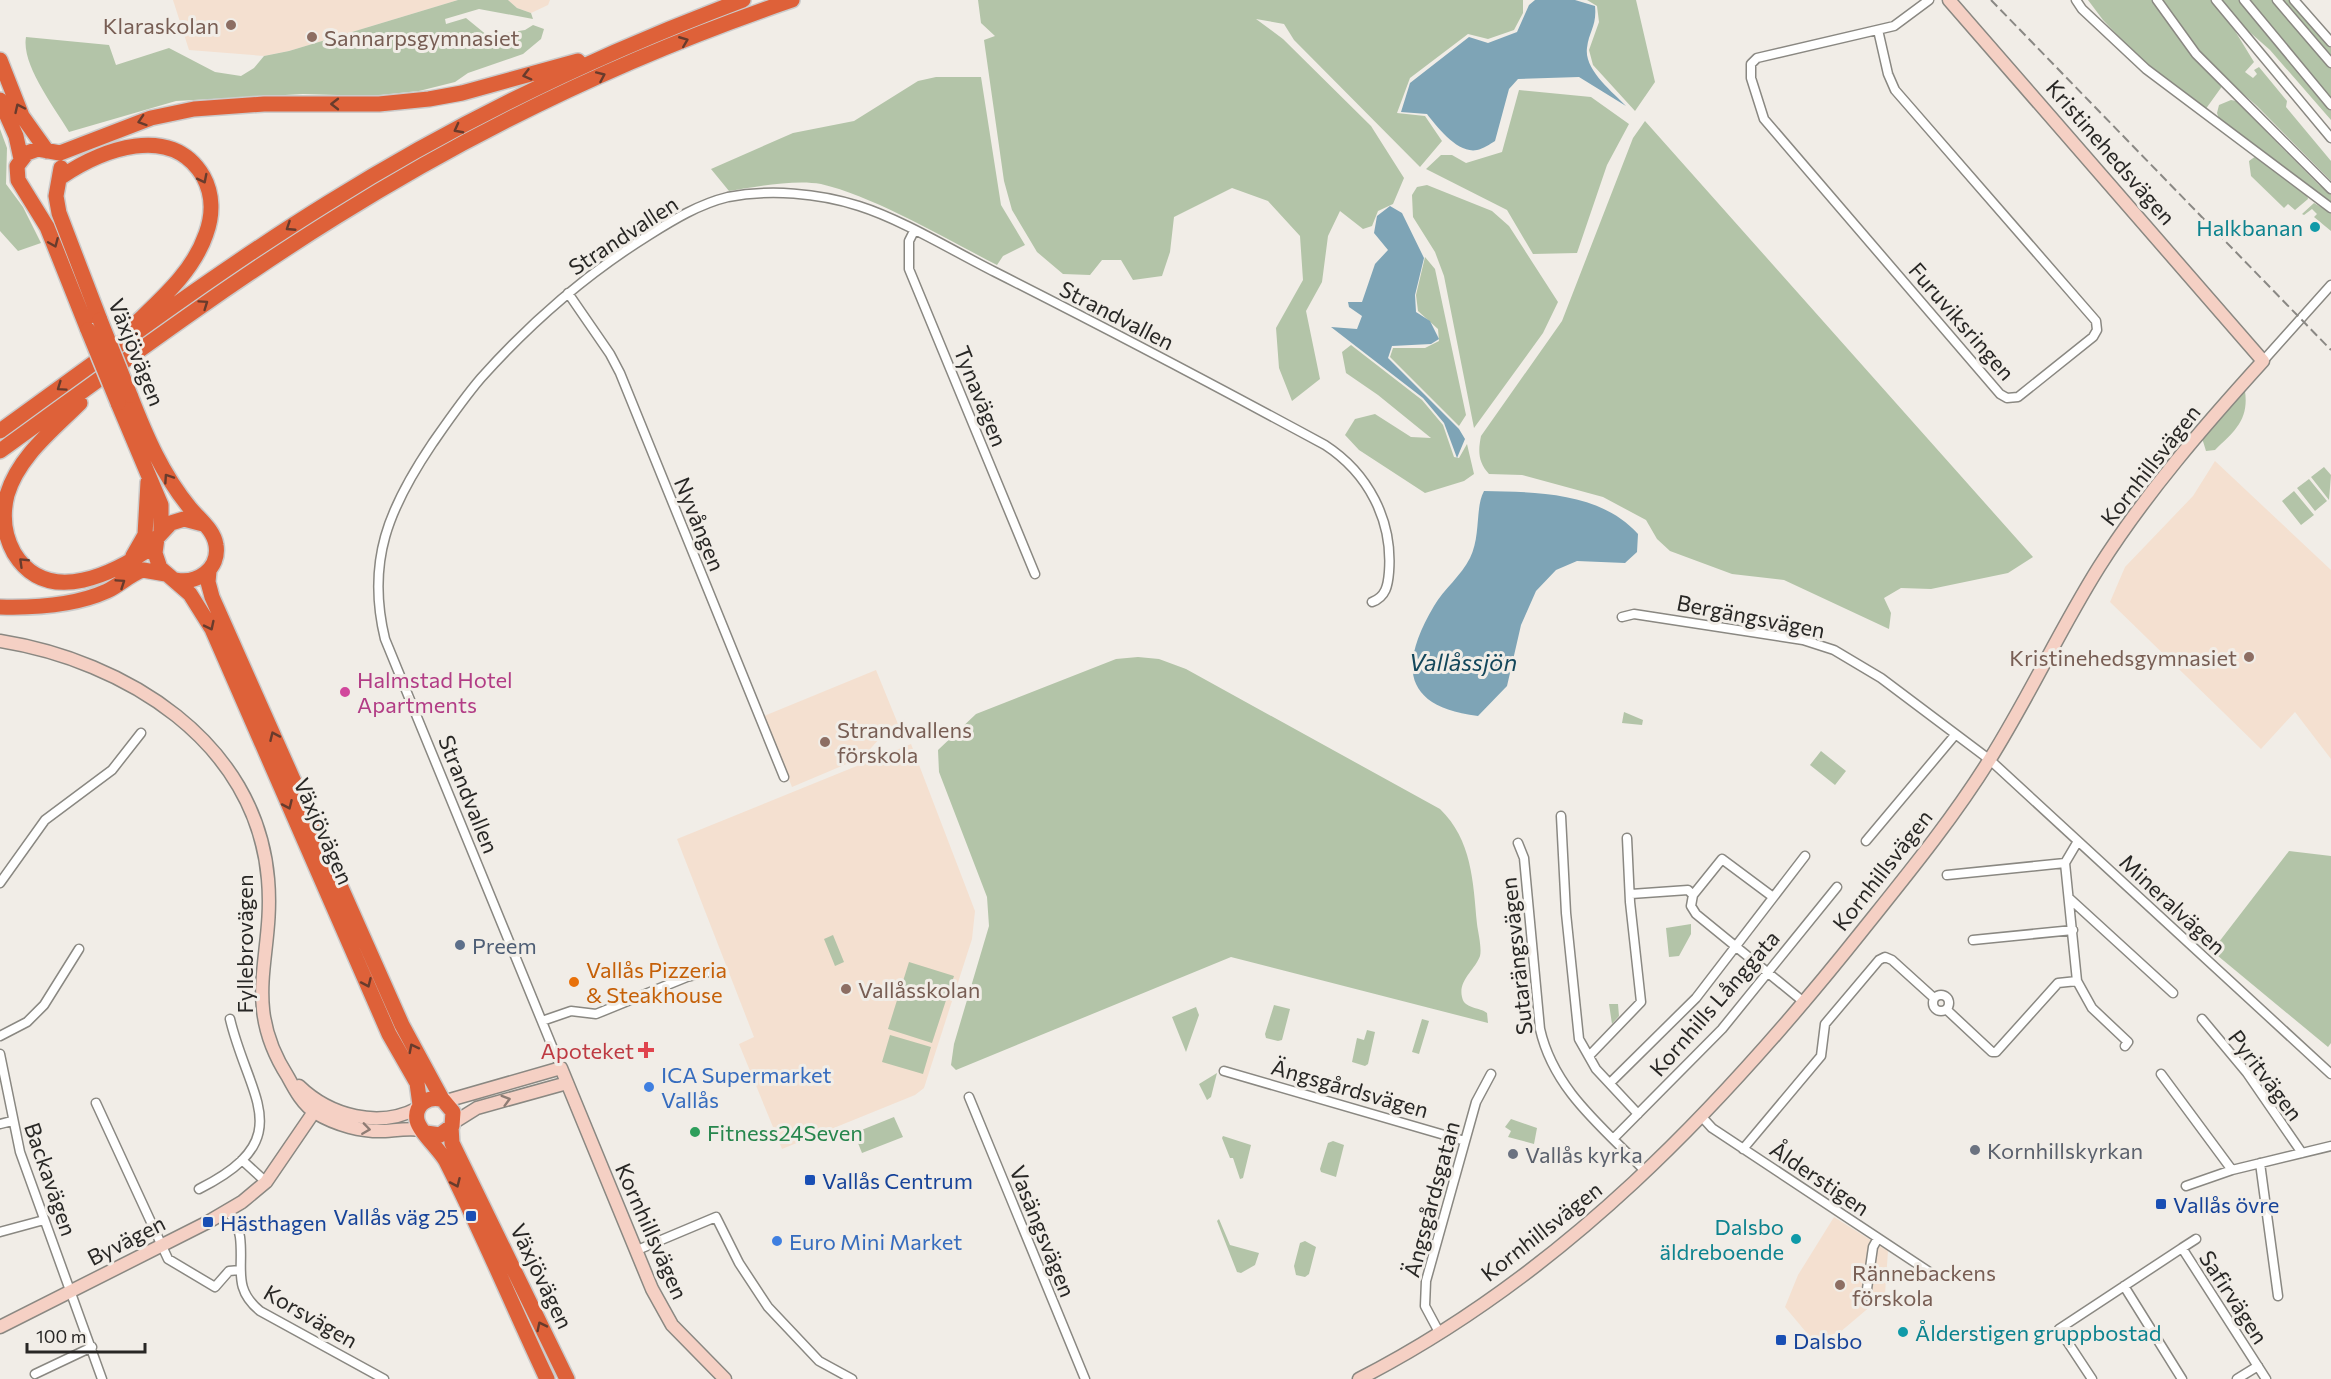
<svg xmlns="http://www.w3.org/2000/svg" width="2331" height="1379" viewBox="0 0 2331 1379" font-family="Commissioner,sans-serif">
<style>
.education{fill:#f4e0d0}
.green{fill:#b3c4a8}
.water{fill:#7ea4b6}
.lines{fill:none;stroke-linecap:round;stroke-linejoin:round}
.street-casing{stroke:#8a8882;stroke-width:11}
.secondary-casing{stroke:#8a8882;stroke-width:15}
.highway-casing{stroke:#cbcbcb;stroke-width:18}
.street{stroke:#fff;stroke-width:8}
.secondary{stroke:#f5d0c4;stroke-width:12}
.highway{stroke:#de6139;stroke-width:15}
.rail{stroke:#8a8884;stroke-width:2;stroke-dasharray:9 4.5;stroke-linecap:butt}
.highway-bridge-casing{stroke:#cbcbcb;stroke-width:18;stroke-linecap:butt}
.highway-bridge{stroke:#de6139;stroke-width:15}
.oneway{stroke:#683b2c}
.oneway2{stroke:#8e7c74}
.education-dot{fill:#8d6e63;stroke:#f1ede7;stroke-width:2}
.culture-dot{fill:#0f9aa8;stroke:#f1ede7;stroke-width:2}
.hotel-dot{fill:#d1479c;stroke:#f1ede7;stroke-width:2}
.service-dot{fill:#5c6f8a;stroke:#f1ede7;stroke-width:2}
.food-dot{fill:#e8710a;stroke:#f1ede7;stroke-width:2}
.health-dot{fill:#e0444e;stroke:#f1ede7;stroke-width:2}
.shop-dot{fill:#3f7fe0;stroke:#f1ede7;stroke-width:2}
.leisure-dot{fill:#2e9e5b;stroke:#f1ede7;stroke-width:2}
.worship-dot{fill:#6b7280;stroke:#f1ede7;stroke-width:2}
.transit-dot{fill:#1a4fb4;stroke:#f1ede7;stroke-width:2}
.labels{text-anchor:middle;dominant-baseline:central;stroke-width:6;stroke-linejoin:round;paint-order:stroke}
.education-label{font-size:22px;fill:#785e54;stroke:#f1ede7;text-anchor:start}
.street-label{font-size:22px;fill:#282725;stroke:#f1ede7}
.culture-label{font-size:22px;fill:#0d838f;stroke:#f1ede7;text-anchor:end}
.hotel-label{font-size:22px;fill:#b23c85;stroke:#f1ede7;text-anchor:start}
.service-label{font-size:22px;fill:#4e5e75;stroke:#f1ede7;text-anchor:start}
.food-label{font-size:22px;fill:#c56008;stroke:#f1ede7;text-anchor:start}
.health-label{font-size:22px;fill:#be3a42;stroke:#f1ede7;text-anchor:end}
.shop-label{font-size:22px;fill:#366cbe;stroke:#f1ede7;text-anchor:start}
.leisure-label{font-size:22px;fill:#27864d;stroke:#f1ede7;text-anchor:start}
.worship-label{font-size:22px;fill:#5b616d;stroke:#f1ede7;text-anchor:start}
.transit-label{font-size:22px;fill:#164399;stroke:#f1ede7;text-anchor:start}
.water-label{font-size:24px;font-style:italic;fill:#14475b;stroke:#f1ede7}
</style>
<rect width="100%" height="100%" fill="#f1ede7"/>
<path class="education" d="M173,0H458L289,51L264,56L189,50Z
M508,0H550L548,5L531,13L517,8Z
M2215,461L2331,570V759L2295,712L2261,749L2110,602L2125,567L2193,496Z
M876,670L898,724L889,728L863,757L792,787L764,716Z
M911,744L975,911L972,939L924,1088L915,1095L782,1149L739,1044L754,1037L677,839Z
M1834,1217L1888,1251L1885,1294L1839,1333L1811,1338L1785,1307L1798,1275Z"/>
<path class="green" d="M458,0H508L517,8L531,13L533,19L479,9L445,19L446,24L466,18L488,36L525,30L533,25L544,29L541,39L523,54L468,73L455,82L419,91L371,96L303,94L176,101L69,132C55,108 21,65 26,37L109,45L116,65L169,48L215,72L241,76L254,68L264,56L289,51Z
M978,0H1523V13L1514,30L1488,39L1468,34L1410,78L1397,113L1425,116L1442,141L1420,167L1294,40L1284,24L1256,19L1283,39L1371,126L1404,178L1393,204L1378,211L1372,226L1363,229L1340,211L1328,236L1322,282L1306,311L1320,379L1292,401L1279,368L1276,328L1303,280L1300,236L1268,201L1232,188L1174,217L1170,252L1162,276L1133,280L1121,260H1102L1090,275L1063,274L1037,252L1012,210L1004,181L984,40L995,36L981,23Z
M1587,0H1636L1655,82L1635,111L1593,65L1589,50L1599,22L1597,6Z
M2088,0H2153L2178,36L2223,85L2205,110L2138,57L2103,20Z
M2160,0H2212L2232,26L2254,62L2245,72L2253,78L2257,74L2254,70L2259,67L2287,101L2286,107L2331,161V181L2257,106L2211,65Z
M2220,0H2240L2331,111V120L2270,50L2237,21Z
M2247,0H2273L2331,68V102Z
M2281,0H2290L2331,48V58Z
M936,77H981L1001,205L1025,245L1003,256L997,265C946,239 876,197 821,184C795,179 755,187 729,191L711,169L793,133L854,121L918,81Z
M1519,90L1591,97L1629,124L1607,165L1577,253L1533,254L1507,210L1426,169L1441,155H1452L1466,163L1502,152Z
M2231,100L2236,101L2319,185L2331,193V205L2219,119L2217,113L2219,105Z
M1645,121L2033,557L2008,573L1931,589L1901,588L1884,598L1891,613L1889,629L1784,580L1732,574L1670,551L1657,539L1646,520L1603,497L1522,475L1489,474C1478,462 1478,451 1481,436L1562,321L1633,138Z
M0,129L7,148L6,184L23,207L41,243L18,251L0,231Z
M2256,156L2307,194L2308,199L2295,210L2288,204L2284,208L2251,176L2249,161Z
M1427,185L1492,211L1509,226L1558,302L1543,333L1474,428L1444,276L1435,252L1413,217L1412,195L1417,187Z
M2314,203L2331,213V231L2314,217L2317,214L2312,209L2304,215L2302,214Z
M1425,257L1435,269L1466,415L1459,426L1390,357L1393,348H1425L1439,341L1438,329L1418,311L1416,295Z
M1351,345L1422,400L1443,425L1454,457L1459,458L1467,444L1474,474L1464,481L1425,493L1359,450L1345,435L1355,419L1375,414L1411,437L1431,438L1378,395L1346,373L1342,352Z
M2245,391C2249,420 2235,431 2215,450L2206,451L2202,438Z
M2324,467L2331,475L2329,500L2311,477Z
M2309,479L2327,501L2315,511L2297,488Z
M2294,491L2314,515L2301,525L2282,501Z
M1138,657L1159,659L1186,669L1440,809C1472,840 1473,881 1477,924C1478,932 1482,948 1480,956C1475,970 1458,980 1462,997C1464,1009 1480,1007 1487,1013L1488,1023L1231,957L956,1070L951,1065L954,1044L989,926L987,897L939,772L938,750L976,714L1116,659Z
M1624,712L1643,720L1642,725L1622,723Z
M1821,751L1846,771L1835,785L1810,765Z
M2289,851L2331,856V1043L2328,1047L2212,951Z
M1691,924V934L1679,956L1669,957L1666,928Z
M833,935L844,962L835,966L824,939Z
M909,962L954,976L932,1043L888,1029Z
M1609,1004H1618L1619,1016L1612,1024Z
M1274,1005L1290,1009L1282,1040L1278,1041L1266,1038L1265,1034Z
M1196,1007L1199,1015L1186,1052L1172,1017Z
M1422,1019L1429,1021L1419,1054L1412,1052Z
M1367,1030L1375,1032L1368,1064L1365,1066L1352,1062L1357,1038L1364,1040Z
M890,1035L931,1047L923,1074L882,1062Z
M1217,1073L1211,1097L1207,1100L1199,1084Z
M894,1117L903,1137L862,1153L854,1133Z
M1511,1119L1537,1128L1534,1144L1508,1137L1511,1131L1505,1127Z
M1223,1136L1251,1145L1243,1178L1240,1179L1233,1158H1230L1222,1138Z
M1333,1141L1344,1145L1336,1177L1321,1172L1320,1169L1328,1143Z
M1219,1219L1230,1245L1259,1253L1255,1265L1241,1273L1237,1272L1217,1221Z
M1305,1241L1316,1247L1309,1274L1305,1277L1296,1275L1294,1266L1300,1243Z"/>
<path class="water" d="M1535,0H1575L1595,6C1597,26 1589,31 1587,48C1584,70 1613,92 1626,106L1579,77L1518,79L1509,89L1495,141C1490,144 1483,149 1477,150C1458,154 1437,127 1427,114L1401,112L1410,83L1469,37L1488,43L1517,32L1529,5Z
M1390,206L1402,213L1424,258L1415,295L1416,312L1430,321L1439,339L1431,344L1392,346L1388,358L1459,429L1465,439L1457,458L1444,423L1423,398L1331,327L1357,329L1362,316L1349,307L1348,302H1362L1375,264L1388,250L1374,233L1377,216Z
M1484,491C1537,492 1600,492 1638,534L1637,552L1625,563L1577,561L1556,570L1536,591L1521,625L1507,686L1478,716C1402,707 1399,665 1434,606C1444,589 1461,576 1470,558C1481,536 1475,507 1484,491Z"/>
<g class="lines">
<g class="street-casing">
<path id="street" d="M2076,0L2082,9L2146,69L2331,208
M2157,0L2196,54L2331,189
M2216,0L2331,138
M2244,0L2331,105
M2277,0L2331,63
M2294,0L2331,42
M1878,30L1888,74L1895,90L2096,321L2097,330L2093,337L2018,397L2007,398L2000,394L1764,119L1751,78V64L1757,58L1894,26L1929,0
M914,231L909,241V269L1035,574
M568,293L610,354L620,373L784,777
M2263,361L2331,285
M1622,617L1634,614L1803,640L1834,650L1881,678L1990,760L2331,1074
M1561,816L1566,913L1579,1039L1596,1069L1638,1114
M1866,841L1955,735
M2078,841L2065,863L2077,981L2092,1008L2128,1042L2125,1046
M1518,843L1524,858L1540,1029C1554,1091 1604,1128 1646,1172
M1947,875L2065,863
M0,883L45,820L112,770L141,733
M1631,894L1688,890L1693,895L1691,906L1696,914L1805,1003
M1693,895L1722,859L1773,897
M2069,898L2173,993
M1973,940L2073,930
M1933 1003a8 8 0 1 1 16 0a8 8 0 1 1-16 0Z
M1947,1010L1992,1052H1996L2058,983L2077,981
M2202,1019L2247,1073L2302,1153
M542,1021L571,1011L596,1014L687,977L709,972
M0,1036L27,1022L44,1005L79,949
M0,1054L20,1152L102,1379
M1589,1056L1641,1002L1630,902L1627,838
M561,1068L385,639C366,561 389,508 432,444C448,421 463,399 481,378C531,322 585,275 649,235C673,220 699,204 728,197C770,189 818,193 859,206C903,220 953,251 995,272C1106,328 1216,386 1325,445C1368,473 1393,520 1389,572C1388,585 1386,597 1372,602
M1224,1071L1465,1141
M2161,1074L2232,1170
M1610,1083L1696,998L1805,856
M969,1097L1085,1379
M96,1103L168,1259L215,1287L229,1271L240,1270
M1702,1117L1712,1128L1934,1275
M0,1124L12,1121
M1614,1138L1722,1029L1837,887
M1743,1149L1821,1056L1825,1024L1879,960L1885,957L1892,960L1934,998
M242,1160L266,1182
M2260,1163L2278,1296
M2186,1186L2232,1170L2331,1146
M199,1189C300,1138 249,1099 230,1019
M229,1211C233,1219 239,1228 240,1237C244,1268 232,1288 260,1311L384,1379
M0,1232L44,1220
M2196,1239L2182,1248L2266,1379
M635,1251L716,1217L739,1263L768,1307L819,1361L852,1379
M2124,1286L2182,1379
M1866,1296L1873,1247L1878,1238
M1440,1334L1425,1306L1426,1281L1476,1102L1491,1074
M35,1374L92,1347
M2092,1379L2059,1329L2182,1248
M2237,1379L2258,1366"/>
</g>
<g class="secondary-casing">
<path id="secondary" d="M0,641C125,661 256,741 268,879C275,957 240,1002 288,1077C295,1090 303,1105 316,1113C336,1125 362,1132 385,1131C398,1130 409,1128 422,1130
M299,1086C330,1116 379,1129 418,1108
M446,1101L561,1068L652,1289L672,1325L725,1379
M453,1123L477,1108L567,1083
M0,1327L208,1222L242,1202L266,1182L320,1103
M1359,1379C1562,1275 1721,1108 1862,931C1906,876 1952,820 1990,759C2029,697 2060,629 2099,567C2146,493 2204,426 2263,361L1949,0"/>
</g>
<g class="highway-casing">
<path id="highway" d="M0,60L22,116L47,151
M0,100L16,136L21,159
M61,168L56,196L59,213L100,320
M61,177C101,150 171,122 203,176C213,194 213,215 206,234C193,272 161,299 133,326
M88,330L47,227L18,180L17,166L27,153L38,149L60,153L151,118L194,109L264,104H379L429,99L462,93L578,61
M130,395C146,436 162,474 190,508C199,519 214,530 216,545C220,569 197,584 176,580
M80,403C53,430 18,457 7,495C2,515 4,535 14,553C48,609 117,572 155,545
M118,403L161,505V531
M0,431C108,353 215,273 328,203C459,121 599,54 743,0
M0,451C111,371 220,289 336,217C478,128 633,54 792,0
M203,524L184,519L171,523L157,538L155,553L160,568L190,594L212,629L389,1034L417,1083L420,1105
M133,556L145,535L148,482
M209,571L208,582L212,597L402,1025L442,1099
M0,607C35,608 74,606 107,591C120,585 130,574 143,570L166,574
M451,1127L452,1143L567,1379
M426,1133L440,1135L452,1126L453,1112L443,1100C430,1095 414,1104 417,1120C419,1131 439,1149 446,1161C482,1232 513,1307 547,1379"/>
</g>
<use href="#street" class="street"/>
<use href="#secondary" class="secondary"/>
<use href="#highway" class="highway"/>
<path class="rail" d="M1991,0L2331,350"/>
<g class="highway-bridge-casing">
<path id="highway-bridge" d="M100,320L130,395
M88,330L118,403"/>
</g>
<use href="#highway-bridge" class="highway-bridge"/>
</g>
<defs><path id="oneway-chevron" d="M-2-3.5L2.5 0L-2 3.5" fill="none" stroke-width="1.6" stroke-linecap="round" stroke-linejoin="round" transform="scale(1.5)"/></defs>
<g class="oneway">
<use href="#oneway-chevron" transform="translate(684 41) rotate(-22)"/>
<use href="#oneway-chevron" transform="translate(527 75) rotate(165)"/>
<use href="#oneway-chevron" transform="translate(601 76) rotate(-24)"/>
<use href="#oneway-chevron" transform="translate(335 104) rotate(-180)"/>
<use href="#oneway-chevron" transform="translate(19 108) rotate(-115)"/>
<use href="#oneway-chevron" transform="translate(142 121) rotate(162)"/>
<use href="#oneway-chevron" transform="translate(458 129) rotate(152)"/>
<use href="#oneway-chevron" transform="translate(203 179) rotate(63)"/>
<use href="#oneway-chevron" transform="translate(290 227) rotate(147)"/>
<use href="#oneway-chevron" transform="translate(54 243) rotate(67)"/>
<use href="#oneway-chevron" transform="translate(204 304) rotate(-35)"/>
<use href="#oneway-chevron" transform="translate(61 387) rotate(145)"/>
<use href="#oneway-chevron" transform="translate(168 478) rotate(-124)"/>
<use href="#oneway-chevron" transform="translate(23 562) rotate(-136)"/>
<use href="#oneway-chevron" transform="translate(121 583) rotate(-34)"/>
<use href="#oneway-chevron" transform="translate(210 626) rotate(64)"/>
<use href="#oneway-chevron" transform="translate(274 736) rotate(-114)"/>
<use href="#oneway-chevron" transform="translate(288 805) rotate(66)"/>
<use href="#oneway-chevron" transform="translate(367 983) rotate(66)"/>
<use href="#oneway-chevron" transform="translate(413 1048) rotate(-117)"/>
<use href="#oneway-chevron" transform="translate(456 1183) rotate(66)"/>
<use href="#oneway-chevron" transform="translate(541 1326) rotate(-116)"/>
</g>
<g class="oneway2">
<use href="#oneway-chevron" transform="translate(506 1100) rotate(-16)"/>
<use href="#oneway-chevron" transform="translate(366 1129) rotate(8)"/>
</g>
<g class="education-dot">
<circle cx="231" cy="25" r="6"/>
<circle cx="312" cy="37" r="6"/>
<circle cx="2249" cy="657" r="6"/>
<circle cx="825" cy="742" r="6"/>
<circle cx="846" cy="989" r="6"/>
<circle cx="1840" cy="1285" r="6"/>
</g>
<g class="culture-dot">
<circle cx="2315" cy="227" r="6"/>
<circle cx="1796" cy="1239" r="6"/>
<circle cx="1903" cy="1332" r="6"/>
</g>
<circle class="hotel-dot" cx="345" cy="692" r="6"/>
<circle class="service-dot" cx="460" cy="945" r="6"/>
<circle class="food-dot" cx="574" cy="982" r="6"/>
<path class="health-dot" d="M643 1041h6v6h6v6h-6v6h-6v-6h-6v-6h6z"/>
<g class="shop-dot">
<circle cx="649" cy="1087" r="6"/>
<circle cx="777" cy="1241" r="6"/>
</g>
<circle class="leisure-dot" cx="695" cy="1132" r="6"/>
<g class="worship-dot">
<circle cx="1975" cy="1150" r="6"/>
<circle cx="1513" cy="1154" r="6"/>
</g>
<g class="transit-dot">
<rect x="804" y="1174" width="12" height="12" rx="3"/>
<rect x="2155" y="1198" width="12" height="12" rx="3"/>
<rect x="465" y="1210" width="12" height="12" rx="3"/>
<rect x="202" y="1216" width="12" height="12" rx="3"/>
<rect x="1775" y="1334" width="12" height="12" rx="3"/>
</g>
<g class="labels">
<g class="education-label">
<text x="219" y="25" text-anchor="end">Klaraskolan</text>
<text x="324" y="37">Sannarpsgymnasiet</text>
<text x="2237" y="657" text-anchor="end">Kristinehedsgymnasiet</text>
<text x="837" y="729">Strandvallens<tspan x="837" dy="25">förskola</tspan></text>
<text x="858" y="989">Vallåsskolan</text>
<text x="1852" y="1272">Rännebackens<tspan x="1852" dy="25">förskola</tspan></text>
</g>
<g class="street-label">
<text transform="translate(2111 152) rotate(49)">Kristinehedsvägen</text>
<text transform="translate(623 235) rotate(-33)">Strandvallen</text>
<text transform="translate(1117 315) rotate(27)">Strandvallen</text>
<text transform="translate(1962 321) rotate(49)">Furuviksringen</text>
<text transform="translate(137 352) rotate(68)">Växjövägen</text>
<text transform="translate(981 396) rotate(68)">Tynavägen</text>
<text transform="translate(2150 465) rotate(-52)">Kornhillsvägen</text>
<text transform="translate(700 524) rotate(68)">Nyvången</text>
<text transform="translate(1751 616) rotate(11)">Bergängsvägen</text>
<text transform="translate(469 794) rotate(68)">Strandvallen</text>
<text transform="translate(324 831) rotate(66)">Växjövägen</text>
<text transform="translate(1882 870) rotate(-52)">Kornhillsvägen</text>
<text transform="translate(2173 904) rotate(43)">Mineralvägen</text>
<text transform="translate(244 944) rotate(-90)">Fyllebrovägen</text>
<text transform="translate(1516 956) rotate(-96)">Sutarängsvägen</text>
<text transform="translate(1714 1003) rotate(-49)">Kornhills Långgata</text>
<text transform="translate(2266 1075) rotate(53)">Pyritvägen</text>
<text transform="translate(1350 1088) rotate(16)">Ängsgårdsvägen</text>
<text transform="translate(1820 1178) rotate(34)">Ålderstigen</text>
<text transform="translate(51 1179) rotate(71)">Backavägen</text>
<text transform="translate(1431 1199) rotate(-75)">Ängsgårdsgatan</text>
<text transform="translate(652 1231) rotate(66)">Kornhillsvägen</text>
<text transform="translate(1043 1231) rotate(68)">Vasängsvägen</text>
<text transform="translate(1541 1231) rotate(-38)">Kornhillsvägen</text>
<text transform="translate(126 1240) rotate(-27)">Byvägen</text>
<text transform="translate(542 1276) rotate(64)">Växjövägen</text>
<text transform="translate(2234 1297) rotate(57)">Safirvägen</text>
<text transform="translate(311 1316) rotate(30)">Korsvägen</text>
</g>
<g class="culture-label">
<text x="2303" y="227">Halkbanan</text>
<text x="1784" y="1226">Dalsbo<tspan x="1784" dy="25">äldreboende</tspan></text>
<text x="1915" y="1332" text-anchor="start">Ålderstigen gruppbostad</text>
</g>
<g class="hotel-label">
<text x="357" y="679">Halmstad Hotel<tspan x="357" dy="25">Apartments</tspan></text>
</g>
<g class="service-label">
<text x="472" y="945">Preem</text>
</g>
<g class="food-label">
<text x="586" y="969">Vallås Pizzeria<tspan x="586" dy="25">&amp; Steakhouse</tspan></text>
</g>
<g class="health-label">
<text x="634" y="1050">Apoteket</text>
</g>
<g class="shop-label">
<text x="661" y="1074">ICA Supermarket<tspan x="661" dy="25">Vallås</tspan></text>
<text x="789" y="1241">Euro Mini Market</text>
</g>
<g class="leisure-label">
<text x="707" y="1132">Fitness24Seven</text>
</g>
<g class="worship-label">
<text x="1987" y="1150">Kornhillskyrkan</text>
<text x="1525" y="1154">Vallås kyrka</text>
</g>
<g class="transit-label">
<text x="822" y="1180">Vallås Centrum</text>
<text x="2173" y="1204">Vallås övre</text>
<text x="459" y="1216" text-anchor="end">Vallås väg 25</text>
<text x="220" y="1222">Hästhagen</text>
<text x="1793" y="1340">Dalsbo</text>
</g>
<g class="water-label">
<text x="1463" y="661">Vallåssjön</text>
</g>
</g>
<path d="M27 1343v9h118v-9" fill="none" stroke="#282725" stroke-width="3"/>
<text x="36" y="1343" font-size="18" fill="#282725" stroke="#f1ede7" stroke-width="4.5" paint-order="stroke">100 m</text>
</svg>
